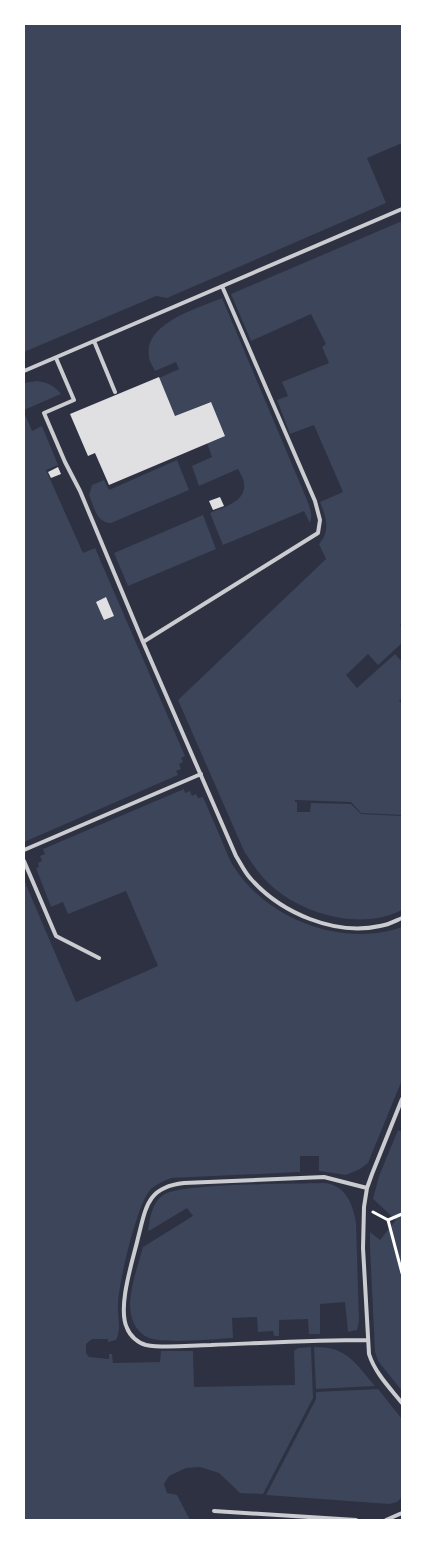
<svg xmlns="http://www.w3.org/2000/svg" width="426" height="1544" viewBox="0 0 426 1544" font-family="Signika,sans-serif">
<style>
.green{fill:#3c4559}
.building{fill:#e0e0e3}
.lines{fill:none;stroke-linecap:round;stroke-linejoin:round}
.path{stroke:#fff;stroke-width:3}
.service{stroke:#caccd0;stroke-width:4}
</style>
<rect width="100%" height="100%" fill="#2d3142"/>
<path class="green" d="M24,24H402V143L367,158L386,203L167,298L156,296L24,352Z
M402,221V623L400,625L402,628V643L378,665L368,654L346,675L357,688L395,654L402,662V698L399,701L402,703V815L361,813L351,802L295,800V802H297V812H310L311,803L351,804L361,814L402,816V910C363,930 308,916 275,889C262,879 253,865 244,851L178,700L326,559L319,544C331,530 326,517 320,502L343,492L314,425L290,434L277,400L288,396L282,382L329,363L322,347L326,344L311,314L251,341L231,294Z
M222,298L307,500C310,508 313,515 310,523L304,511L223,545L210,513C223,507 246,502 244,484C244,479 240,473 238,469L199,486L192,466L212,457L207,443L225,435L210,402L175,416L159,378L179,369L176,362L155,371C153,366 149,361 149,357C143,323 199,308 222,298Z
M37,381C48,383 54,385 61,394L24,410V383Z
M24,412L32,431L42,426L58,465L46,470L83,553L95,548L185,756L181,758L183,762L179,764L181,769L176,771L178,775L24,842Z
M177,460L189,490L111,523C96,523 94,506 89,495L92,485L104,480L109,490Z
M203,515L216,549L128,586L114,553Z
M184,789L185,793L190,791L192,796L196,794L198,798L203,797C210,813 217,829 224,846C227,853 230,861 234,867C267,919 343,948 402,927V1080L368,1163L360,1169L346,1175L319,1171V1156H300V1172L171,1178C164,1181 157,1184 151,1189C137,1203 119,1282 118,1303C117,1316 122,1329 116,1340L108,1342V1339H92L86,1344V1353L89,1357L109,1359V1354H112L113,1363L160,1362L161,1351H193L194,1387L295,1385L294,1351L298,1348L311,1347L313,1398L263,1494L240,1493L219,1473L200,1467L186,1468L169,1476L164,1484L167,1493L177,1495L190,1520H24V880L76,1002L158,966L126,891L68,914L63,902L51,907L36,868L39,867L38,863L42,861L40,856L45,854L43,849Z
M398,1130L402,1132V1391L378,1361L375,1352L370,1248V1232L380,1240L396,1220L373,1199L379,1176Z
M324,1183C346,1185 353,1204 356,1223L359,1321L357,1330L348,1332L345,1302L320,1304V1334H309L308,1319L279,1320V1336H274L273,1331L258,1332L257,1317L232,1318L233,1338C214,1339 165,1344 149,1338C135,1332 130,1318 130,1303C131,1285 138,1265 143,1247L193,1216L187,1208L149,1231L148,1230C150,1217 152,1203 163,1195C180,1183 297,1184 324,1183Z
M314,1347C347,1346 356,1364 375,1386L316,1389Z
M378,1389L402,1419V1497L397,1502L389,1504L266,1495L316,1399V1392Z"/>
<path class="building" d="M159,377L175,416L211,402L225,436L109,485L95,453L88,456L70,414Z
M58,467L61,474L51,478L48,472Z
M220,497L224,506L213,510L209,501Z
M106,597L114,616L104,620L96,602Z"/>
<g class="lines">
<path class="path" d="M373,1212L388,1220L402,1273
M388,1220L402,1214"/>
<path class="service" d="M94,341L115,392
M56,358L74,400L44,413L65,462L80,491L143,642L236,856C241,864 245,873 251,879C281,913 335,936 380,926C388,925 395,921 402,918
M24,371L402,209
M143,642L318,533L320,520L315,501L222,286
M24,850L201,774
M24,861L56,936L99,958
M402,1099L372,1174L367,1188L364,1207L363,1248L369,1354C375,1373 390,1388 402,1403
M367,1340C315,1340 263,1343 211,1345C192,1345 165,1349 146,1345C138,1343 130,1336 127,1328C117,1307 133,1260 138,1238C146,1207 147,1187 184,1183L324,1177L367,1188
M214,1511L356,1520
M386,1520L402,1513"/>
</g>
<rect width="426" height="1544" fill="none" stroke="#ffffff" stroke-width="50"/>
</svg>
